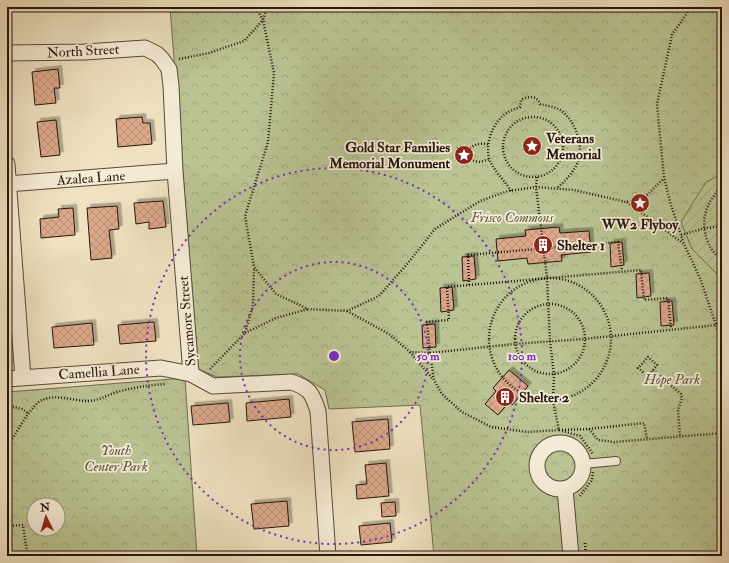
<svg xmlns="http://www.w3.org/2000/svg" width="729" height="563" viewBox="0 0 729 563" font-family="'IM FELL Double Pica',serif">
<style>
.forest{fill:url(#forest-crowns);stroke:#706c50;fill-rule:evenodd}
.garden{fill:url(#garden-furrows);stroke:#706c50}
.building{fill:url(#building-cross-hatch);stroke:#26160e;filter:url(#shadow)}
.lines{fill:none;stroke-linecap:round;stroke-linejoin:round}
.lane-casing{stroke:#58493a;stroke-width:10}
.street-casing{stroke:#58493a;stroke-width:17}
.path{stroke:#26160e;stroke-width:2.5;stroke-dasharray:1 2;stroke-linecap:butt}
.lane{stroke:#f5ecd6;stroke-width:8}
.street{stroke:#f5ecd6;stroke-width:15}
.ring{fill:none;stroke:#7b2cbf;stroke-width:2;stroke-dasharray:2 4}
.labels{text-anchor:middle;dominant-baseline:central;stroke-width:3.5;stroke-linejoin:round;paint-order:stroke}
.street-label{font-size:14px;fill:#26160e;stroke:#f5ecd6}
.poi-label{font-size:14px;font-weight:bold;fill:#26160e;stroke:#f5ecd6;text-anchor:start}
.park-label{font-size:14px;font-style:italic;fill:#5a533c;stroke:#f5ecd6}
.centre{fill:#7b2cbf;stroke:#f5ecd6;stroke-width:2}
.ring-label{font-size:12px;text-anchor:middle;font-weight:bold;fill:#7b2cbf;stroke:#f5ecd6;stroke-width:3.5;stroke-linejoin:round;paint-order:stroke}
</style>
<defs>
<pattern id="forest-crowns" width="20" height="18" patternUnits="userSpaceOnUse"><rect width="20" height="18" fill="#bac392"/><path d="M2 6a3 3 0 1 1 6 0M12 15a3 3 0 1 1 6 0" fill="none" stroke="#a0a77d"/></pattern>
<pattern id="garden-furrows" width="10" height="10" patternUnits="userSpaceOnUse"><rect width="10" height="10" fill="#bac392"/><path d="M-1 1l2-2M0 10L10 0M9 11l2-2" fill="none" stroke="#a0a77d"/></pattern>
<pattern id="building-cross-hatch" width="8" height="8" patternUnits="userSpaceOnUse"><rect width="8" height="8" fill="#dba88a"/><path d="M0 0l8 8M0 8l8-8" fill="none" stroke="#bc9076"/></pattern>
<filter id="shadow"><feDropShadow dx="3.5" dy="-3.5" stdDeviation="0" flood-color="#0004"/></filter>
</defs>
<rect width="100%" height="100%" fill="#efe2c0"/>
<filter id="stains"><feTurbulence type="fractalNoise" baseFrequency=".005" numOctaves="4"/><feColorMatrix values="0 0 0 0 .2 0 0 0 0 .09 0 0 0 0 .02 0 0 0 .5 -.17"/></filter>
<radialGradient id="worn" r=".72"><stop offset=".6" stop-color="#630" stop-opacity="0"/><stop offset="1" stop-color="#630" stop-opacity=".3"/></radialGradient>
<path class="forest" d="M170,7H722V556H434L420,405L329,409L325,390L298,374L217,377L198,369Z
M185,378L197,556H7V392ZM34,505H58V529H34Z"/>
<path class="garden" d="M722,174V277L719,276L692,249L681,222L706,182Z"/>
<path class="building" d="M58,69L60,88H54L56,103L35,105L32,72Z
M142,117L143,123H150L152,144L118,147L116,119Z
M56,120L60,155L41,157L37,122Z
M163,201L166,227L149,229V222L136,224L134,203Z
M117,206L119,229L109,230L112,258L91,260L87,208Z
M73,208L75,235L41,238L40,219L59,217L58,209Z
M559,227L560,233L589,231L591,252L561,255L562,261L528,264L527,258L498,261L496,239L526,236L525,230Z
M622,242L624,265L611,267L610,243Z
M474,256L476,279L463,281L462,257Z
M649,273L651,296L637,298L636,274Z
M452,287L454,310L441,312L440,288Z
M672,301L674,325L661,326L660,302Z
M154,322L156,341L120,344L118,325Z
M92,323L94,345L54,348L52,327Z
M435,324L436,347L423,348L422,325Z
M509,370L528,386L512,405L509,402L498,415L485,404L496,391L493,388Z
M289,399L291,417L247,421L246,403Z
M228,403L230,422L193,425L191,406Z
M388,419L390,449L355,452L352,422Z
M386,463L389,496L357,499L356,485L367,484L365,465Z
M287,501L289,526L254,529L251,504Z
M395,502L396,516L382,517L381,503Z
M390,523L392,542L361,545L359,526Z"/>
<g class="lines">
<g class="lane-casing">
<path id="lane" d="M583,464L616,461"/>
</g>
<g class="street-casing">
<path id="street" d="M7,53L85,52L145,48L157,54L162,59L169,69L171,86L175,171L191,374L213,386L291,382C310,388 312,393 318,411L328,556
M7,164L23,378
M7,184L175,171
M7,379L161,368L191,374
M537 466a23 23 0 1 1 46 0a23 23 0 1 1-46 0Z
M565,489L571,556"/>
</g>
<path class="path" d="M267,7L263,20L274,73L268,142L245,216L254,267L276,294L308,309L347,311L379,296L408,263L435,229L480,201L508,191L536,187L574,190L626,202L645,197L664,178
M691,7L672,35L657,104L664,178L671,205L684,244L700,278L716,325L722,321
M179,59L209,53L244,41L263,20L256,7
M503 147a30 30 0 1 1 60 0a30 30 0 1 1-60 0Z
M488,144C480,143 474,144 468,150L471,154L470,160L480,162L490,159
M468,149V147L462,146L458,148L456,156L459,161L465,163L470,160
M537,177L536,187L547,277L550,341L554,375L553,401L559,430L527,432L491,427L462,412L442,394L434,380L430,353L514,344L584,339L716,325L722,347
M722,187C718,189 716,192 714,196C710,202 706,208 705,215C702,231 708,251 722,259
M511,191C505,181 495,172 490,161C485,148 490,130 499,120C504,113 512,110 520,107L521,100C528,96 537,95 540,104C548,106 558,107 564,113C577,125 584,147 577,164C572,174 565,181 557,188
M627,202L684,244
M681,235L705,228L722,226
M489 339a61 61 0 1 1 122 0a61 61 0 1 1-122 0Z
M469,285L468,255L618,242L622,271
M515 339a35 35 0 1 1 70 0a35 35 0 1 1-70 0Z
M347,311L389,334L410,352L430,353L427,322L449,320L447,287L641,270L644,300L668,298L671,329
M245,333L276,318L308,309
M410,352L433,379
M210,369L245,333L253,305L254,268
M653,370L657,365L648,357L638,368L648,376L653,370L681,394L682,398L678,410L680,436
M7,405L22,409L29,414
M589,429L644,423L647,439
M559,430L589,429L598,440L614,442L722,433
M562,431L580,436L591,451L593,455
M7,442L12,439C19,429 32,404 42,400C55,394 72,400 85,401C98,402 108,394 121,391C136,387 150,385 166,384
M580,496L592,480L593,471
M7,526L23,525L27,553L29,556
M585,543L586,556"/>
<use href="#lane" class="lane"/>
<use href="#street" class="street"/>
</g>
<g class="ring">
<circle cx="334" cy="356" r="94"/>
<circle cx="334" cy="356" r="188"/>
</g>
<defs>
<g id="sight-disc" transform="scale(1)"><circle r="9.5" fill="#8f2418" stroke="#f5ecd6"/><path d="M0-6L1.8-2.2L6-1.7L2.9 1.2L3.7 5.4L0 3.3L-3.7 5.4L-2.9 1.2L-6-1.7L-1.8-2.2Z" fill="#fff"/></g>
<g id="building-disc" transform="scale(1)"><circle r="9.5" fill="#8f2418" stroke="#f5ecd6"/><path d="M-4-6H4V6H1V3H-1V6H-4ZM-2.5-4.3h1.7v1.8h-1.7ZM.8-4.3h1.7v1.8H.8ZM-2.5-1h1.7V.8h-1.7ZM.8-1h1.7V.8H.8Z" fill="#fff"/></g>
</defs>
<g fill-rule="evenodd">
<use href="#sight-disc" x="532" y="146"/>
<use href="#sight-disc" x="464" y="155"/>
<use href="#sight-disc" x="640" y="203"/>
<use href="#building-disc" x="543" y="245"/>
<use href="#building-disc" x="505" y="397"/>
</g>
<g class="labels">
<g class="street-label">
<text transform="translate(83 51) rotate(-3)">North Street</text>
<text transform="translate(91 178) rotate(-4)">Azalea Lane</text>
<text transform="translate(187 321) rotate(-95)">Sycamore Street</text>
<text transform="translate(99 372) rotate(-4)">Camellia Lane</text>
</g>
<g class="poi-label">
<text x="546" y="138">Veterans<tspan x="546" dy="16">Memorial</tspan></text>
<text x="450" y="147" text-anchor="end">Gold Star Families<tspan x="450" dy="16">Memorial Monument</tspan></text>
<text x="640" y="224" text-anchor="middle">WW2 Flyboy</text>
<text x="557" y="245">Shelter 1</text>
<text x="519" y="397">Shelter 2</text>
</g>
<g class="park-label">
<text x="512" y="217">Frisco Commons</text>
<text x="672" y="379">Hope Park</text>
<text x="116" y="450">Youth<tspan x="116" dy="16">Center Park</tspan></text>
</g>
</g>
<circle cx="334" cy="356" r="6" class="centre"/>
<g class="ring-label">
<text x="428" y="360">50 m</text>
<text x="522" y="360">100 m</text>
</g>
<rect width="729" height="563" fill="none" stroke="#efe2c0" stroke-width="24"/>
<rect x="8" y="8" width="713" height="547" fill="none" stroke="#26160e" stroke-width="2"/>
<rect x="12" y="12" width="705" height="539" fill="none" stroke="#26160e"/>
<g transform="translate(46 517) rotate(355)"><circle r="19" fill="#f5ecd6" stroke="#a29686"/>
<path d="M0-3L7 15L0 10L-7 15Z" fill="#8f2418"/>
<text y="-6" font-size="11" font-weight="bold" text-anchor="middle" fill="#26160e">N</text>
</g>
<rect width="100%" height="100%" filter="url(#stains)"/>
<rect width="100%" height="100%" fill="url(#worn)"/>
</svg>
